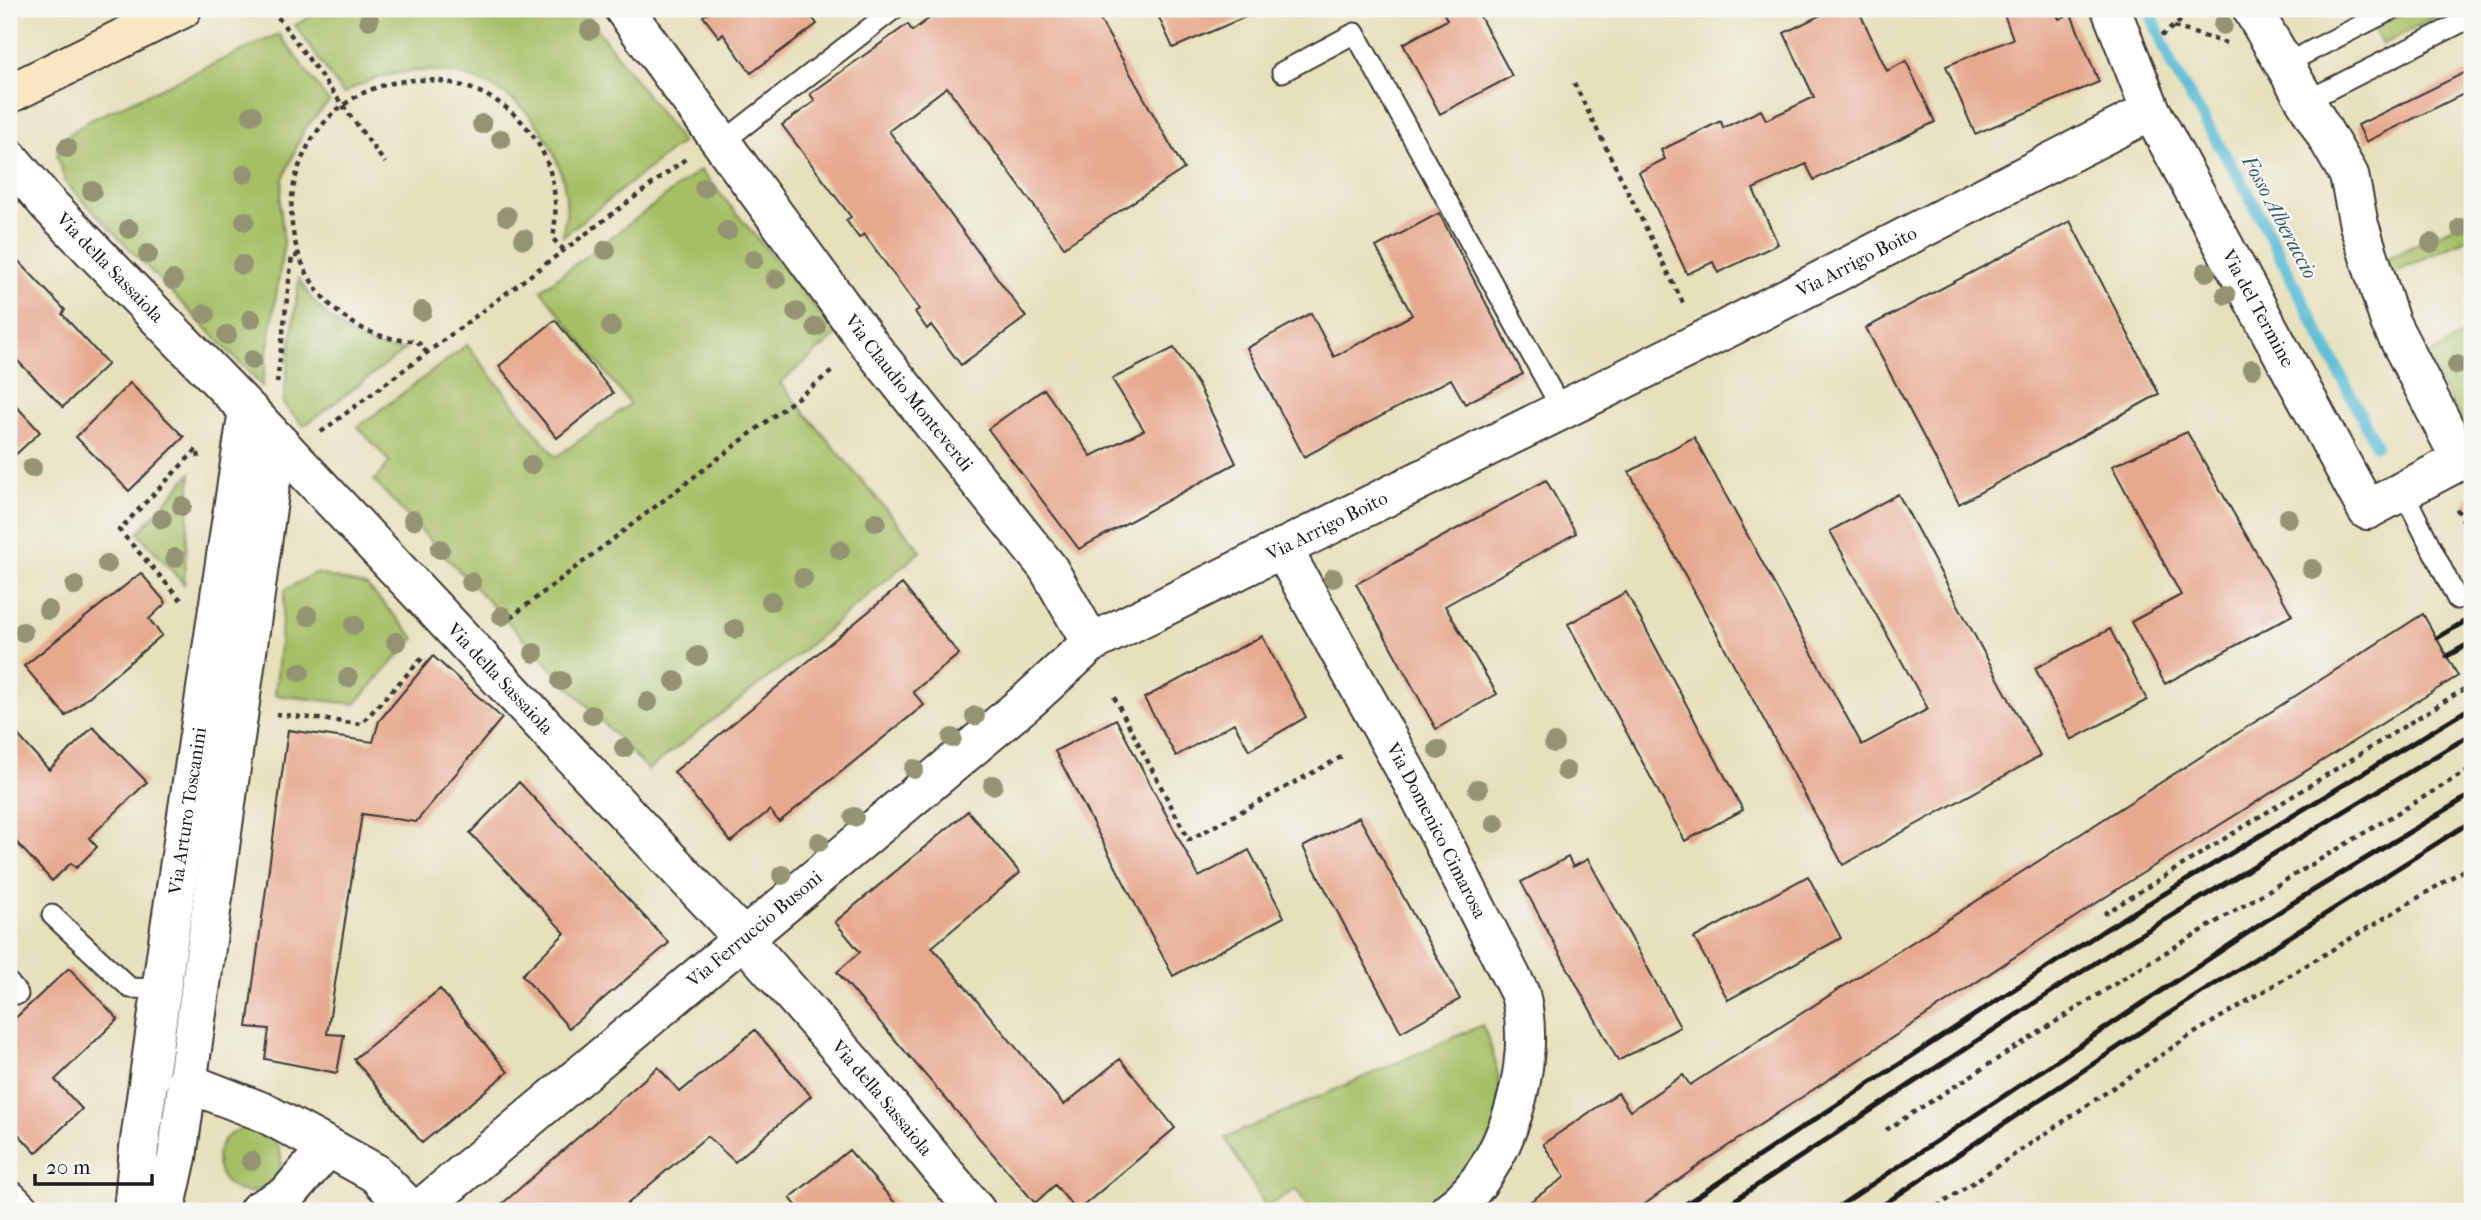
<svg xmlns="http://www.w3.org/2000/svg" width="2481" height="1220" viewBox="0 0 2481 1220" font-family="'IM FELL French Canon',serif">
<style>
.green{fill:#a6bf65;stroke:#616e40;stroke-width:2}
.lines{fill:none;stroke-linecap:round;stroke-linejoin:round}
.stream{stroke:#55bad3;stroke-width:12}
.building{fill:#e6a98e}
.service-casing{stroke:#3a3934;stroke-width:23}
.minor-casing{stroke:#3a3934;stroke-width:42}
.secondary-casing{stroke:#3a3934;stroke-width:42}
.path{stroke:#3a3934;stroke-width:4.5;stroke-dasharray:5 5;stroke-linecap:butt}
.service{stroke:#fff;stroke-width:19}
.minor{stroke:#fff;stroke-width:38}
.secondary{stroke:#fbe6c4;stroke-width:38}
.rail{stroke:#1c1c1c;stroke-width:5}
.tree{fill:#929472}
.labels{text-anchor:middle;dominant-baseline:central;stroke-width:5;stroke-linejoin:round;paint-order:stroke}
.street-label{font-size:19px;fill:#1c1c1c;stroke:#f6f6f2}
.water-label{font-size:21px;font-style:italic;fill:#335b65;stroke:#f6f6f2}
</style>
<rect width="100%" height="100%" fill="#f6f6f2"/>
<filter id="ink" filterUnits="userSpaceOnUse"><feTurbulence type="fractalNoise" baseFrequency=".0143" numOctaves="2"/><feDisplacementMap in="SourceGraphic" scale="14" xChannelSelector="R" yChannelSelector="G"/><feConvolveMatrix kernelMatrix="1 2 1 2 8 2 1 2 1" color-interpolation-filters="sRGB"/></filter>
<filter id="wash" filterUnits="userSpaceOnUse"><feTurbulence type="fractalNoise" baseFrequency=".00686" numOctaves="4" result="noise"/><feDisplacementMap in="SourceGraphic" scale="28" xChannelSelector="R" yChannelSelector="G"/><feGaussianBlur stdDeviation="1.57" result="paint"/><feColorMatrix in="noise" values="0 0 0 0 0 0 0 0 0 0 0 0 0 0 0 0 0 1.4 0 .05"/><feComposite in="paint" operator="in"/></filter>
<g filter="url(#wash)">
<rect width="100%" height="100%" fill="#e7e0bc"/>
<path class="green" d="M324,9H582L682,142L563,236C562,229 565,222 566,215C568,194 562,171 553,152C518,70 415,49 343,94L295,25Z
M2411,9H2451L2382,45L2373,28Z
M279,34L329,102L304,129L283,179L280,204L284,244L262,386L66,183L57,156L61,140L88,121Z
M700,170L838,334L780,383L921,551L795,657L648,770L374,481L390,462L358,427L467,345L556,457L630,404L541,290Z
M2472,218V236L2390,275L2383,260Z
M299,279C319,315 361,352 405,350L304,426L283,404Z
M2472,329V425L2468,433L2426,357Z
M191,473L184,584L138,533Z
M315,573L367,586L415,638L355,704L275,695L285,590Z
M1482,1025C1494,1049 1508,1102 1497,1127C1487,1149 1450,1190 1435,1211H1309L1297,1189L1266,1207L1225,1138Z
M217 1160a32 32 0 1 1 64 0a32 32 0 1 1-64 0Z"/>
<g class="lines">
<path class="stream" d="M2149,9L2172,66L2247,191L2376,445"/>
</g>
<g id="blocks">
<path class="building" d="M704,9H806L817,24L751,73L723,34L719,37L703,16L708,13Z
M942,9H1094L1184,169L1064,247L947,87L889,131L1026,317L961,365L931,325L927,329L915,312L919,309L864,234L859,238L846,220L851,217L782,125L815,101L810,94L908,24L912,31Z
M1155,9H1264L1173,48Z
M1442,9H1476L1512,76L1440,114L1403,44L1447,20Z
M1833,9H1858L1887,71L1906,61L1935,122L1814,180L1806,164L1753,189L1778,244L1718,273L1713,262L1687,274L1639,172L1665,159L1661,150L1721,121L1723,128L1761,110L1766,120L1814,97L1784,33Z
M2002,9H2055L2059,19L2071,14L2099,82L1975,134L1946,66L2013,39Z
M2472,69V90L2366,142L2358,125Z
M1439,213L1523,374L1465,404L1451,379L1304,457L1247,348L1311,313L1334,357L1412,315L1376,247Z
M2070,221L2159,394L1959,504L1866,328Z
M9,251L65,310L62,314L108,364L63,407L9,352Z
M555,320L613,393L557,438L499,366Z
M1174,348L1198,385L1236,463L1079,549L988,429L1044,389L1091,456L1144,430L1112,379Z
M130,383L184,437L129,491L76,437Z
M9,398L40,432L13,457L9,453Z
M2187,432L2292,615L2165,684L2131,622L2181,595L2112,466Z
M1694,437L1862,745L1928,709L1830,531L1898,494L2040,756L1843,865L1629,472Z
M1546,480L1576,533L1445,606L1497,694L1436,729L1356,584Z
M2472,496V515L2464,501Z
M141,573L166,603L149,619L162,635L66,716L24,666Z
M902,584L959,654L913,692L924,705L779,822L770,810L731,842L674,772Z
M1626,592L1743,810L1685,841L1568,624Z
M2423,614L2458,676L2130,881L1705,1161L1635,1211H1517L1565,1177L1543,1144L1618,1093L1630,1111L1683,1075L1690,1085Z
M2110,629L2147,700L2071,740L2035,668Z
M1262,636L1306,717L1249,750L1234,723L1176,756L1144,698Z
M433,656L502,718L416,822L362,814L327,1034L344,1035L337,1073L265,1059L269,1029L247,1027L288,730L373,742L379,721Z
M1116,719L1199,877L1249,850L1284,917L1173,976L1055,751Z
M9,725L49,770L93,727L147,782L89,838L97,847L76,868L71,863L52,881L9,834V826L13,821L9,816Z
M519,782L669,943L569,1028L522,975L565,933L470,833Z
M968,811L1020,873L932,947L1064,1105L1120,1059L1175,1128L1077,1211L1055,1185L1035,1203L837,972L860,952L835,922Z
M1359,817L1460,999L1401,1032L1303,847Z
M1568,857L1573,867L1588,859L1680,1027L1618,1061L1521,882Z
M1808,876L1841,938L1728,1000L1694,938Z
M69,968L118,1019L55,1080L82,1109L36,1153L9,1124V1024Z
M440,989L508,1072L422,1143L354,1059Z
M755,1030L811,1096L735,1162L707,1136L619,1211H494L658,1067L680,1092Z
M849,1150L902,1211H801L790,1198Z"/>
</g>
</g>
<g filter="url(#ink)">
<use href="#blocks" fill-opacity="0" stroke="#3a3934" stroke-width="2"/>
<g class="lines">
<g class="service-casing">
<path id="service" d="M2283,65L2393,9
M1282,72L1355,33L1562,410
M2306,101L2472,17
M723,142L894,9
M2403,491L2457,599
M52,915L130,988L161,989
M9,983L18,994"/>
</g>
<g class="minor-casing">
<g id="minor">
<path id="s1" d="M624,9L869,344L1048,568L1091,643"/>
<path id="s2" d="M2111,9L2151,111L2367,510L2461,460L2390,322L2359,225L2349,175L2252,9"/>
<path id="s3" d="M9,158L48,204L248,410L743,938L871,1084L976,1211"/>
<path id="s4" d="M1282,548L1417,791L1520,994C1538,1062 1507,1170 1449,1211"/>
<path d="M186,1082L263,1112L328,1147L287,1195L258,1211"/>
<path d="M328,1147L375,1173L412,1211"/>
<path d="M9,1200L20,1211"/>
<path id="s5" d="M133,1211L139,1148L170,928L248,410"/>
<path d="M165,1211L177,1157L270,486L280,444"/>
<path id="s6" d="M418,1211L1031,698L1091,643L1734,325L2151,111"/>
</g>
</g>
<g class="secondary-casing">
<path id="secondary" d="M9,94L182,9"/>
</g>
<path class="path" d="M272,9L385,163
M2174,27L2226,43
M2161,36L2196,9
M1574,83L1684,305
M427,353L417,341C371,341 331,316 309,277C292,247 287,213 295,180C336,19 582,62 553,239L564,250
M277,383L292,256H298
M321,432L687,158
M2457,509L2472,537
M181,600L119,530L197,449L199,458
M502,624L835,369
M1114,697L1189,840L1343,756
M276,714L361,724L425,655
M2104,914L2472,684
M1886,1130L2143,966L2472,768
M1937,1207L2188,1037L2472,865"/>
<use href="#service" class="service"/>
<use href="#minor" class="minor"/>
<use href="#secondary" class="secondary"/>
<path class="rail" d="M2437,638L2472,617
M2447,656L2472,642
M1675,1211L2103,931L2472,707
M1718,1211L2115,950L2472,734
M1832,1211L2291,904L2472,794
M1874,1211L2160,1019L2472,821"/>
</g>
<g class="tree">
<circle cx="369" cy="20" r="10"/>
<circle cx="2223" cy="25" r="10"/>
<circle cx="590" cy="30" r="10"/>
<circle cx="252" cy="115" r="10"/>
<circle cx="482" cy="124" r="10"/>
<circle cx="501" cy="139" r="10"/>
<circle cx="67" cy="148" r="10"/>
<circle cx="245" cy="174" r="10"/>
<circle cx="704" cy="188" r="10"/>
<circle cx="92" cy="191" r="10"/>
<circle cx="507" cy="216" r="10"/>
<circle cx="245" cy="221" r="10"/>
<circle cx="2461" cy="228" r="10"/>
<circle cx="129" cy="229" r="10"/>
<circle cx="727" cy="231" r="10"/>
<circle cx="524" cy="239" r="10"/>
<circle cx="2431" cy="243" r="10"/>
<circle cx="606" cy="250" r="10"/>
<circle cx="148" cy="254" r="10"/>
<circle cx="754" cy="259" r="10"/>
<circle cx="242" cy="265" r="10"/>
<circle cx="2206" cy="272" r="10"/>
<circle cx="776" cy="279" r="10"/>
<circle cx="173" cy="280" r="10"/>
<circle cx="2226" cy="295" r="10"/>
<circle cx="422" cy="311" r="10"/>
<circle cx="796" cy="312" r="10"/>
<circle cx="205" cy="314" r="10"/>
<circle cx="251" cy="319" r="10"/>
<circle cx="611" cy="326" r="10"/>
<circle cx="816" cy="327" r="10"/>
<circle cx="227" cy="335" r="10"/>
<circle cx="252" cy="360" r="10"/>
<circle cx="2457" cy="365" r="10"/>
<circle cx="2252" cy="369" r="10"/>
<circle cx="531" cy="465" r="10"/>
<circle cx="32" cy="468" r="10"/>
<circle cx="182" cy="506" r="10"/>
<circle cx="2288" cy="518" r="10"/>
<circle cx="162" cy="519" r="10"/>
<circle cx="413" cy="520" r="10"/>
<circle cx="876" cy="522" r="10"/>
<circle cx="440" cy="549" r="10"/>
<circle cx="840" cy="550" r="10"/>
<circle cx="175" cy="558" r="10"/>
<circle cx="107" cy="564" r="10"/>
<circle cx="2312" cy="569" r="10"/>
<circle cx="803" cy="578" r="10"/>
<circle cx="1333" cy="578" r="10"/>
<circle cx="471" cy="582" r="10"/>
<circle cx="75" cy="586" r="10"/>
<circle cx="771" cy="601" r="10"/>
<circle cx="48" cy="610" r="10"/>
<circle cx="308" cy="616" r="10"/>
<circle cx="502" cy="616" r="10"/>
<circle cx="354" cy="625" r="10"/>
<circle cx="735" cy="629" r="10"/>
<circle cx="23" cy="632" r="10"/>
<circle cx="396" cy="642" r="10"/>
<circle cx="534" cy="653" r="10"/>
<circle cx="698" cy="656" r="10"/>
<circle cx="300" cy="672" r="10"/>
<circle cx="348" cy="678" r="10"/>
<circle cx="561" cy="681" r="10"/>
<circle cx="675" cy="681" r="10"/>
<circle cx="648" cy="702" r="10"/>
<circle cx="592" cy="715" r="10"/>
<circle cx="975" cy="716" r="10"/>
<circle cx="952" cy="738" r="10"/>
<circle cx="1554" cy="743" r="10"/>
<circle cx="624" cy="748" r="10"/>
<circle cx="1438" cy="750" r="10"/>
<circle cx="914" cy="769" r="10"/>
<circle cx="1566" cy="771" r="10"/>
<circle cx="993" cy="785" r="10"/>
<circle cx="1478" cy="789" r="10"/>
<circle cx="854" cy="817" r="10"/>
<circle cx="1495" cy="823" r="10"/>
<circle cx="819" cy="842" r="10"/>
<circle cx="782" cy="875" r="10"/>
<circle cx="251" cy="1161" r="10"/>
</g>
</g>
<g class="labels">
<g class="street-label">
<text stroke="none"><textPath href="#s6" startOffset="1736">Via Arrigo Boito</textPath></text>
<text stroke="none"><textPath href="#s3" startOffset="149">Via della Sassaiola</textPath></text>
<text stroke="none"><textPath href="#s2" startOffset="334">Via del Termine</textPath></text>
<text stroke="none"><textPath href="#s1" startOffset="478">Via Claudio Monteverdi</textPath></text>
<text stroke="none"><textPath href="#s6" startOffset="1144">Via Arrigo Boito</textPath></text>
<text stroke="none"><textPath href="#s3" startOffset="716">Via della Sassaiola</textPath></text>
<text stroke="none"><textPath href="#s5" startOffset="404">Via Arturo Toscanini</textPath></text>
<text stroke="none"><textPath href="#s4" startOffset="322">Via Domenico Cimarosa</textPath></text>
<text stroke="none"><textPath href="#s6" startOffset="439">Via Ferruccio Busoni</textPath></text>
<text stroke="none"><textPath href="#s3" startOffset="1283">Via della Sassaiola</textPath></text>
</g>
<g class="water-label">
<text transform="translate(2280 217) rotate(62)">Fosso Alberaccio</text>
</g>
</g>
<rect width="2481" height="1220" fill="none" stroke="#f6f6f2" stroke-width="35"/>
<path d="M35 1174v10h117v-10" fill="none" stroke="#1c1c1c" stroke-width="3.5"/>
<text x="46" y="1174" font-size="21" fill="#1c1c1c" stroke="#f6f6f2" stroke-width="5" paint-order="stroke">20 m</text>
</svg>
